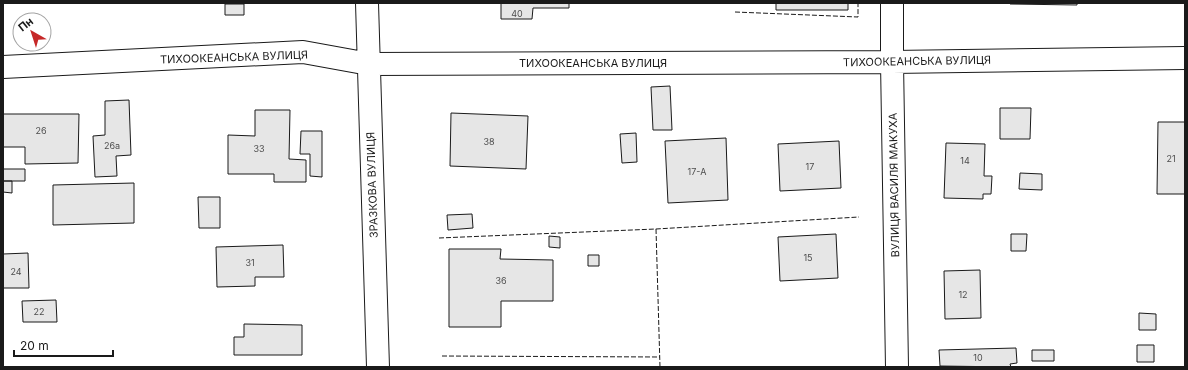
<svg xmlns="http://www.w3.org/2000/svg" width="1188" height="370" viewBox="0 0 1188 370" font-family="Inter,sans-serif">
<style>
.building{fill:#e6e6e6;stroke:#1a1a1a}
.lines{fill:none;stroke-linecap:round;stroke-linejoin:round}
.minor-casing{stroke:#1a1a1a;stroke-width:24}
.minor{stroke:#fff;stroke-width:22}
.fence{stroke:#1a1a1a;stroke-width:1;stroke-dasharray:5 2;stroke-linecap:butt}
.labels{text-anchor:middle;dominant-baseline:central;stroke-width:3;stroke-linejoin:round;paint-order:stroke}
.number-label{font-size:9px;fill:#4d4d4d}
.street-label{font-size:11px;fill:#1a1a1a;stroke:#fff}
</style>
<rect width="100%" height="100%" fill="#fff"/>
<path class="building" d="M501,3H569V8H533L532,19H501Z
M776,3H848V10H776Z
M1010,3H1077V5L1010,4Z
M225,4H244V15H225Z
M670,86L672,130H653L651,87Z
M129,100L131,155L116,156L117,176L95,177L93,136L105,135V101Z
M1000,108H1031L1030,139H1000Z
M255,110H290L289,159L306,160V182H274V174H228V135L255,136Z
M451,113L528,116L526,169L450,166Z
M3,114H79L78,163L25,164V147H3Z
M1158,122H1185V194H1157Z
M301,131H322V177L310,176V154H300Z
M636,133L637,162L622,163L620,134Z
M726,138L728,200L668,203L665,141Z
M839,141L841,188L780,191L778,144Z
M946,143L985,144L984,176H992L991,194H983V199L944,198Z
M3,169H25V181H3Z
M1020,173L1042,174V190L1019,189Z
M3,181H12V193L3,192Z
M134,183V223L53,225V185Z
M198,197H220V228H199Z
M472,214L473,228L448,230L447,215Z
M836,234L838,278L780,281L778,237Z
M1011,234H1027L1026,251H1011Z
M549,236L560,237V248L549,247Z
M283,245L284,277H255V286L217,287L216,247Z
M449,249H501L500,259L553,260V301H501V327H449Z
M28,253L29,288H3V254Z
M588,255H599V266H588Z
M980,270L981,318L945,319L944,271Z
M56,300L57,322H23L22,301Z
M1139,313L1156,314V330H1139Z
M244,324L302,325V355H234V337H244Z
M1137,345H1154V362H1137Z
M1016,348L1017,363L1010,364L1011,367L940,366L939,350Z
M1032,350H1054V361H1032Z"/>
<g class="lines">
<g class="minor-casing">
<path id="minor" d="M367,3L378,367
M892,3V62L897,367
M3,67L303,52L369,64L892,62L1185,58"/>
</g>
<use href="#minor" class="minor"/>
<path class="fence" d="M735,12L858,17V3
M656,229L660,367
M439,238L656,229L859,217
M442,356L660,357"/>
</g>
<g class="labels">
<g class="number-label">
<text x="517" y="13">40</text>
<text x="41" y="130">26</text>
<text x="489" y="141">38</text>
<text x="112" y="145">26а</text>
<text x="259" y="148">33</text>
<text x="1171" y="158">21</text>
<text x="965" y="160">14</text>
<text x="810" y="166">17</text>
<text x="697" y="171">17-А</text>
<text x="808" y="257">15</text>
<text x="250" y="262">31</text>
<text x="16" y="271">24</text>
<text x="501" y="280">36</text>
<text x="963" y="294">12</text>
<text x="39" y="311">22</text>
<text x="978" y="357">10</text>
</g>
<g class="street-label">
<text transform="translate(234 57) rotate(-2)">ТИХООКЕАНСЬКА ВУЛИЦЯ</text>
<text transform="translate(917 61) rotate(-1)">ТИХООКЕАНСЬКА ВУЛИЦЯ</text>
<text x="593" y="63">ТИХООКЕАНСЬКА ВУЛИЦЯ</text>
<text transform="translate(372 185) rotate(-92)">ЗРАЗКОВА ВУЛИЦЯ</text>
<text transform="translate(894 185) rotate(-91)">ВУЛИЦЯ ВАСИЛЯ МАКУХА</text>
</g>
</g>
<rect width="1188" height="370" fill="none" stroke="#1a1a1a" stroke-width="8"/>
<g transform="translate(32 32) rotate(321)"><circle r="19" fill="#ffffff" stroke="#a3a3a3"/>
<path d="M0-3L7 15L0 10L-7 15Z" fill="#c62828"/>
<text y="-6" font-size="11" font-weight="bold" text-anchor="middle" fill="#1a1a1a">Пн</text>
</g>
<path d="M14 350v6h99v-6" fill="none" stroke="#1a1a1a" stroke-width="2"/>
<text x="20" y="350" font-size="12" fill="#1a1a1a" stroke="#ffffff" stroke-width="3" paint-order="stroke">20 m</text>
</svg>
